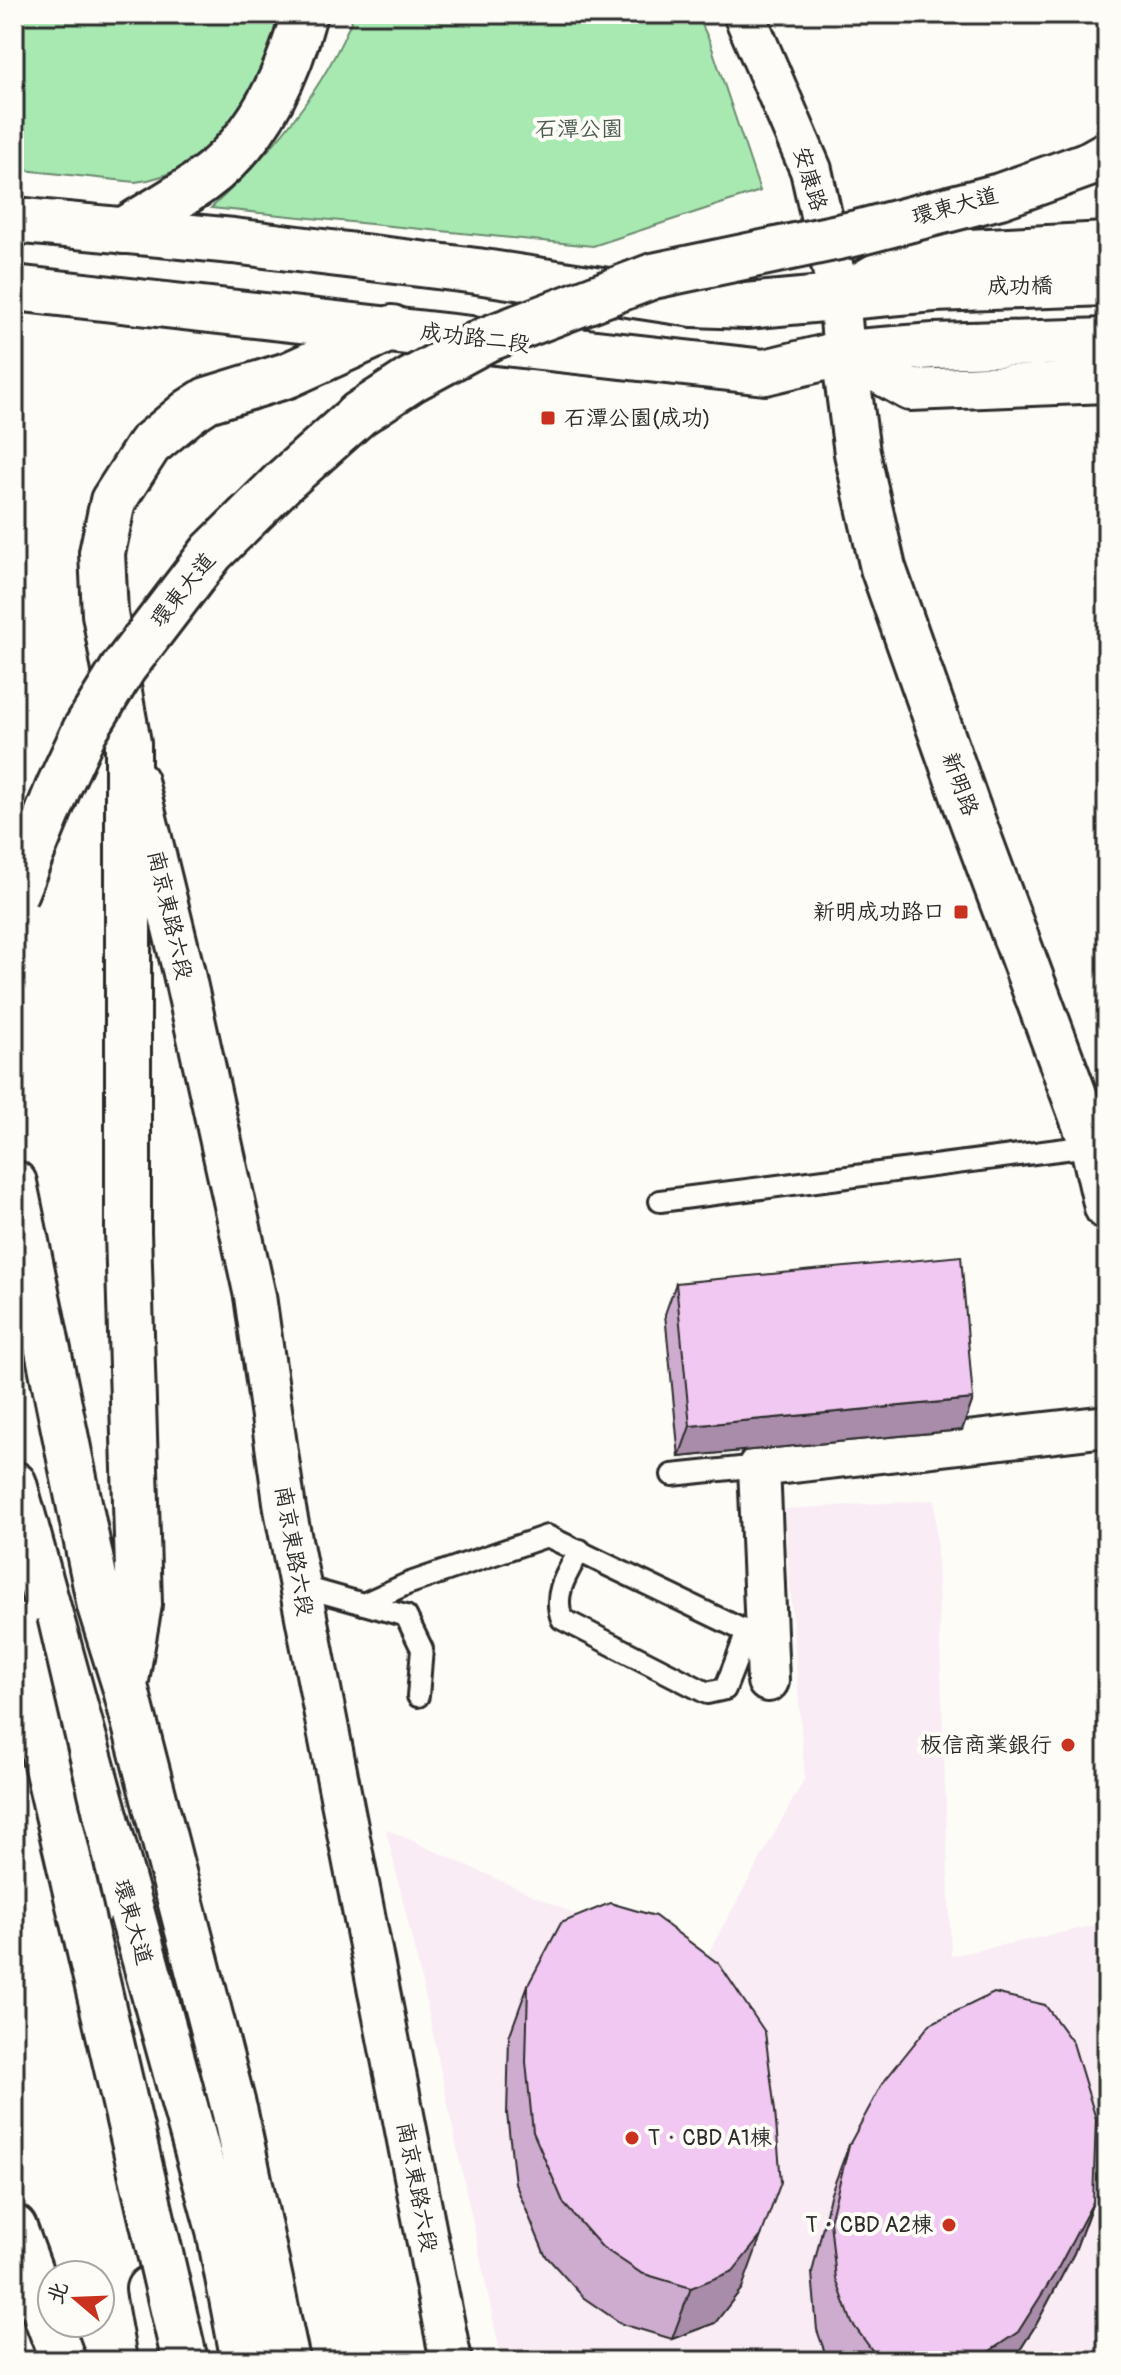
<svg xmlns="http://www.w3.org/2000/svg" width="1121" height="2375" viewBox="0 0 1121 2375" font-family="Pangolin,'LXGW WenKai TC',sans-serif">
<style>
.built{fill:#f9ecf5}
.green{fill:#a8e9b2;stroke:#6a8a6e;stroke-width:2}
.lines{fill:none;stroke-linecap:round;stroke-linejoin:round}
.service-casing{stroke:#2b2b2b;stroke-width:26}
.minor-casing{stroke:#2b2b2b;stroke-width:46}
.tertiary-casing{stroke:#2b2b2b;stroke-width:50}
.secondary-casing{stroke:#2b2b2b;stroke-width:50}
.trunk-casing{stroke:#2b2b2b;stroke-width:50}
.service{stroke:#fdfcf7;stroke-width:20}
.minor{stroke:#fdfcf7;stroke-width:40}
.tertiary{stroke:#fdfcf7;stroke-width:44}
.secondary{stroke:#fdfcf7;stroke-width:44}
.trunk{stroke:#fdfcf7;stroke-width:44}
.trunk-bridge-casing{stroke:#2b2b2b;stroke-width:50;stroke-linecap:butt}
.trunk-bridge{stroke:#fdfcf7;stroke-width:44}
.wall{fill:#ceaccf;stroke:#2b2b2b;stroke-width:2}
.shaded-wall{fill:#a88ca9;stroke:#2b2b2b;stroke-width:2}
.building{fill:#f0c8f1;stroke:#2b2b2b;stroke-width:2}
.poi-dot{fill:#c8321e;stroke:#fdfcf7;stroke-width:3}
.labels{text-anchor:middle;dominant-baseline:central;stroke-width:8;stroke-linejoin:round;paint-order:stroke}
.park-label{font-size:22px;fill:#4a5a4d;stroke:#fdfcf7}
.street-label{font-size:22px;fill:#2b2b2b;stroke:#fdfcf7}
.poi-label{font-size:22px;fill:#2b2b2b;stroke:#fdfcf7;text-anchor:end}
</style>
<rect width="100%" height="100%" fill="#fdfcf7"/>
<filter id="ink" filterUnits="userSpaceOnUse"><feTurbulence type="fractalNoise" baseFrequency=".0125" numOctaves="2"/><feDisplacementMap in="SourceGraphic" scale="16" xChannelSelector="R" yChannelSelector="G"/><feConvolveMatrix kernelMatrix="1 2 1 2 8 2 1 2 1" color-interpolation-filters="sRGB"/></filter>
<g filter="url(#ink)">
<path class="built" d="M935,1500L951,1956L1107,1923V2361H502L424,1991L386,1829L699,1970L805,1778L784,1509Z"/>
<path class="green" d="M14,14H278C264,85 215,174 135,182L14,169Z
M354,14H697L710,42L760,191L593,246L211,208C271,153 324,91 354,14Z"/>
<g class="lines">
<g class="service-casing">
<path id="service" d="M660,1201L1097,1145
M672,1475L759,1466
M300,1586L406,1616L422,1649L418,1696
M363,1604L407,1584L547,1536L745,1631L743,1643L725,1689L707,1693L562,1619C552,1593 568,1572 580,1550"/>
</g>
<g class="minor-casing">
<path id="minor" d="M744,14L811,170L839,296L844,353L910,390L1107,382
M839,296L912,253L1107,243
M137,781L183,969L255,1296L285,1509L451,2361
M768,1681L759,1466L1107,1426"/>
</g>
<g class="tertiary-casing">
<path id="tertiary" d="M844,353L857,453L883,568L967,806L1093,1146L1107,1207"/>
</g>
<g class="secondary-casing">
<path id="secondary" d="M14,220L233,241L477,271L693,304L746,306L933,289L1107,283
M123,231C149,214 177,199 202,181C257,141 287,78 304,14
M14,288L765,372L844,353L934,346L1107,341
M14,1183L100,1606L125,1686L235,2113L287,2361
M125,1686L139,1604L128,1232V743L105,614L102,553L113,501L149,445L190,411L207,400L288,375L392,328
M65,1744L88,1843L94,1904
M14,2228L63,2361
M149,2289L162,2361"/>
</g>
<g class="trunk-casing">
<path id="trunk" d="M14,1484L219,2230L244,2361"/>
</g>
<use href="#service" class="service"/>
<use href="#minor" class="minor"/>
<use href="#tertiary" class="tertiary"/>
<use href="#secondary" class="secondary"/>
<use href="#trunk" class="trunk"/>
<g class="trunk-bridge-casing">
<path id="trunk-bridge" d="M14,896L59,786L85,730L124,667L212,552L284,481L359,414L411,380L485,340L653,276L857,233L1000,196L1089,164L1107,154
M14,1625L185,2361"/>
</g>
<use href="#trunk-bridge" class="trunk-bridge"/>
</g>
<path class="wall" d="M676,1283L973,1399L962,1430L679,1457L665,1314Z
M528,1985L742,2288L715,2323L672,2339L622,2324L584,2298L545,2255L515,2183L507,2114L509,2037Z
M849,2145L1093,2202L1074,2253L1037,2323L1013,2361H828L817,2330L812,2273L830,2196Z"/>
<path class="shaded-wall" d="M973,1399L962,1430L679,1457L690,1426Z
M1093,2202L1074,2253L1037,2323L1013,2361H975Z
M761,2236L742,2288L715,2323L672,2339L691,2288Z"/>
<path class="building" d="M961,1256L973,1399L690,1426L676,1283Z
M610,1903L655,1916L719,1964L765,2032L775,2111L781,2182L761,2236L733,2271L691,2288L641,2273L602,2247L564,2204L533,2132L526,2062L528,1985L561,1923Z
M994,1993L1045,2005L1073,2043L1096,2119L1093,2202L1056,2272L1018,2332L975,2361H880L852,2323L836,2279L830,2221L849,2145L882,2084L930,2024Z"/>
</g>
<g class="poi-dot">
<rect x="540" y="410" width="16" height="16" rx="4"/>
<rect x="953" y="904" width="16" height="16" rx="4"/>
<circle cx="1068" cy="1745" r="8"/>
<circle cx="632" cy="2138" r="8"/>
<circle cx="949" cy="2225" r="8"/>
</g>
<g class="labels">
<g class="park-label">
<text x="579" y="129">石潭公園</text>
</g>
<g class="street-label">
<text transform="translate(810 179) rotate(73)">安康路</text>
<text transform="translate(955 206) rotate(-15)">環東大道</text>
<text transform="translate(1020 286) rotate(-1)">成功橋</text>
<text transform="translate(475 338) rotate(7)">成功路二段</text>
<text transform="translate(183 590) rotate(-51)">環東大道</text>
<text transform="translate(960 784) rotate(70)">新明路</text>
<text transform="translate(170 915) rotate(77)">南京東路六段</text>
<text transform="translate(294 1551) rotate(80)">南京東路六段</text>
<text transform="translate(133 1922) rotate(74)">環東大道</text>
<text transform="translate(417 2187) rotate(79)">南京東路六段</text>
</g>
<g class="poi-label">
<text x="564" y="418" text-anchor="start">石潭公園(成功)</text>
<text x="945" y="912">新明成功路口</text>
<text x="1052" y="1745">板信商業銀行</text>
<text x="648" y="2138" text-anchor="start">T．CBD A1棟</text>
<text x="933" y="2225">T．CBD A2棟</text>
</g>
</g>
<rect width="1121" height="2375" fill="none" stroke="#fdfcf7" stroke-width="48"/>
<rect x="24" y="24" width="1073" height="2327" fill="none" stroke="#2b2b2b" stroke-width="3" filter="url(#ink)"/>
<g transform="translate(76 2299) rotate(289)"><circle r="38" fill="#fdfcf7" stroke="#a9a8a5" stroke-width="2"/>
<path d="M0-6L14 30L0 20L-14 30Z" fill="#c8321e"/>
<text y="-12" font-size="22" font-weight="bold" text-anchor="middle" fill="#2b2b2b">北</text>
</g>
</svg>
